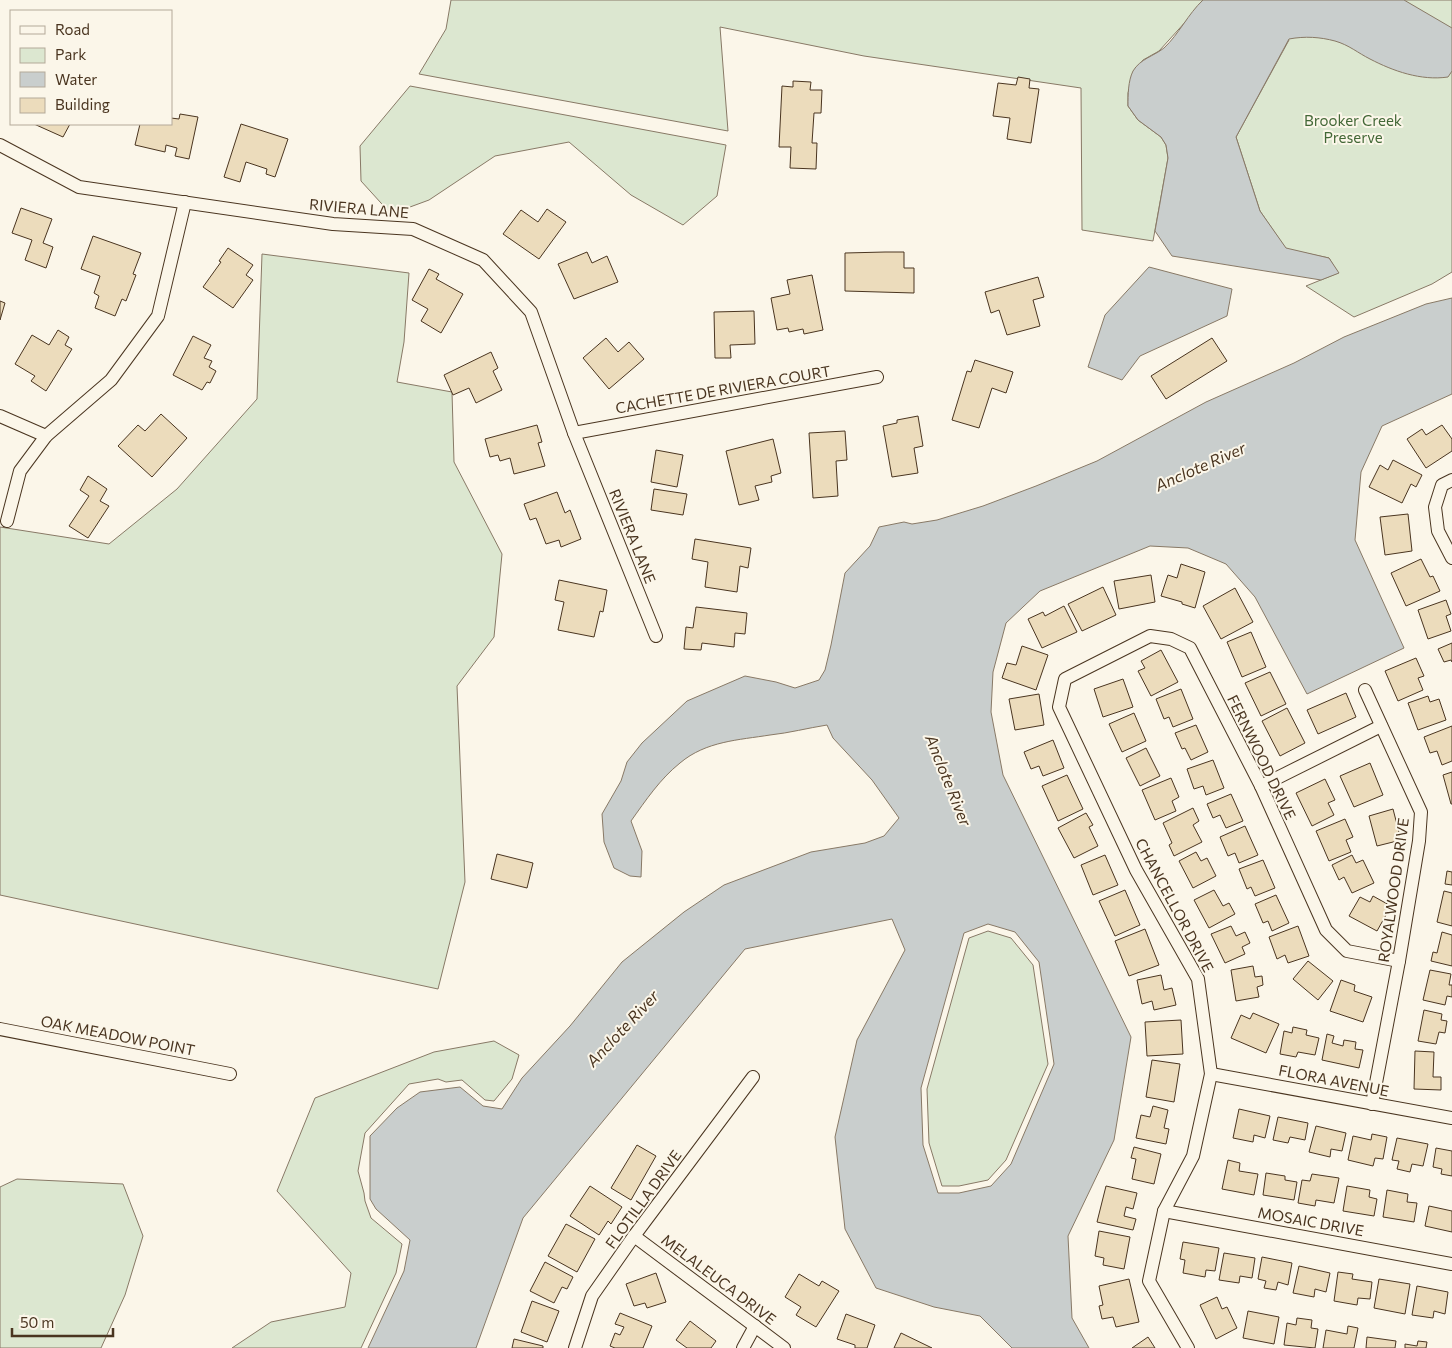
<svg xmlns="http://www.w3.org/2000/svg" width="1452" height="1348" font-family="Commissioner,sans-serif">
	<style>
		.green { fill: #dce7d0; stroke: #887966 }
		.water { fill: #c9cecd; stroke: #887966; fill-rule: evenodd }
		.building { fill: #ecdcbc; stroke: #4a3520 }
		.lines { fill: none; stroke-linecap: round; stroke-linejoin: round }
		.minor-casing { stroke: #4a3520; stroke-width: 14 }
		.minor { stroke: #fbf6e9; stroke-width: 12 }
		.labels { text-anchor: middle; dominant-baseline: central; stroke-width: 4; stroke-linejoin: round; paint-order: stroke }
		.park-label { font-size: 15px; fill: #436837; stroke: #fbf6e9 }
		.street-label { font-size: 15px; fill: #4a3520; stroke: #fbf6e9 }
		.water-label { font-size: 16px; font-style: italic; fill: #4a3520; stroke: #fbf6e9 }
	</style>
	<rect width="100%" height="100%" fill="#fbf6e9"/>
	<g class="green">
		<polygon points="451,0 1452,0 1452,272 1432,284 1354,317 1306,286 1338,273 1329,258 1286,249 1260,211 1236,137 1289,40 1188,19 1159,51 1143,60 1134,71 1128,93 1128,106 1138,120 1161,137 1166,145 1168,158 1153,241 1082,230 1081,88 864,56 720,27 728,131 419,74 446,29"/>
		<polygon points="410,86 726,145 717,196 683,225 631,195 569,142 495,156 429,200 391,214 361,181 360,146"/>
		<polygon points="262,254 409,273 404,342 397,382 452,392 454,462 502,554 494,637 457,686 465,882 438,989 0,895 0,527 109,544 177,489 257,399"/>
		<polygon points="988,931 1011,938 1033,965 1048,1064 1006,1160 988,1180 959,1186 942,1186 929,1143 927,1089 969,938"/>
		<polygon points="494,1041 519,1055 512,1079 494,1101 485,1100 462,1080 446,1082 438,1079 409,1084 365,1133 358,1171 364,1193 365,1201 371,1218 402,1244 396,1273 361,1348 232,1348 271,1322 345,1307 351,1273 277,1191 315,1098 434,1052"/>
		<polygon points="17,1179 123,1184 143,1236 125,1295 101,1348 0,1348 0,1187"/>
	</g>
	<g class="water">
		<path d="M 1203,0 L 1404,0 L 1452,28 L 1452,71 L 1448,77 C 1421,81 1393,71 1370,59 C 1358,53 1349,45 1335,41 C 1320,37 1305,36 1289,39 L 1236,137 L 1260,211 L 1286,248 L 1329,258 L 1339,273 L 1321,280 L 1172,256 L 1155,231 L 1168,158 L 1166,145 L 1161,137 L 1138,120 L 1128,106 C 1128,95 1128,81 1133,71 C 1140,59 1154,56 1164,48 C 1179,34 1188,14 1203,0 Z"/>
		<polygon points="1149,267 1232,289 1227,316 1140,356 1122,380 1088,367 1105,315"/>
		<path d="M 1452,298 L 1452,394 L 1382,426 L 1361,472 L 1355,540 L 1404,648 L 1307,694 L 1255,597 L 1226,564 L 1188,548 L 1150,546 L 1040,591 L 1006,623 L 993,672 L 991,712 L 1003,775 L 1131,1037 L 1114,1140 L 1068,1236 L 1072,1318 L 1089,1348 L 1012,1348 L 980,1316 L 934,1307 L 876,1288 L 845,1229 L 835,1137 L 857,1040 L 905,950 L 892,919 L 745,949 L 523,1218 L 476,1348 L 368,1348 L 404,1271 L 410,1240 L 376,1209 L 370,1199 L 370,1136 L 397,1108 L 420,1092 L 460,1087 L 483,1106 L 502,1109 L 522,1078 L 570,1026 L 622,962 L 684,912 L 724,885 L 811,852 L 865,843 L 884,836 L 899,818 L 872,780 L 833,738 L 827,725 C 808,728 789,733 770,735 C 739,740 706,741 680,763 C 660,779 646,800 631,821 L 642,851 L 641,877 L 630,876 L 614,868 L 604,842 L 602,814 L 621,781 L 627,762 L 642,743 L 687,701 L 745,676 L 776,682 L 795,688 L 819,680 L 825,670 L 831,645 L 845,573 L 870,546 L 879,527 L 904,522 L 912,524 L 937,520 L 983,506 L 1036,486 L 1097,461 L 1206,402 L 1294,363 L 1344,337 L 1426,304 ZM 988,924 L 1015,932 L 1039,962 L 1054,1064 L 1011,1164 L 991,1186 L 959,1193 L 938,1193 L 923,1145 L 921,1088 L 964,933 Z"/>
	</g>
	<g class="building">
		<polygon points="1018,77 1030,79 1029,88 1039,89 1031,143 1007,139 1010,118 993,116 998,83 1016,85"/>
		<polygon points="793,81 811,82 810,90 822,90 821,113 814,113 812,143 817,143 816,169 790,168 791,147 779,147 782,86 793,87"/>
		<polygon points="180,114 198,117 189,159 175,156 177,148 166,145 165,152 135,145 140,124 171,124 171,118 179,119"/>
		<polygon points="34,124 70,124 63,137"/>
		<polygon points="241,124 288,139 275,177 266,174 267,169 246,162 240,182 224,177"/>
		<polygon points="21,208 52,219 43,243 53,247 46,268 25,260 32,240 12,233"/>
		<polygon points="547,209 566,222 539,259 503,234 521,210 538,222"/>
		<polygon points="93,236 141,253 133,274 136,275 126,301 122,299 115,316 95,308 99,296 94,293 100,276 81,269"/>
		<polygon points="228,248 253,265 246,275 253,280 233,308 203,287 221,262 219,261"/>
		<polygon points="587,252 592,263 607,256 618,282 574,299 558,264"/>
		<polygon points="885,252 904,252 904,268 914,268 914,293 845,291 845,253"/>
		<polygon points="429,269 439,274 436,279 463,294 441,333 421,321 428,309 412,300"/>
		<polygon points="812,275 823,330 804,334 803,329 789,332 788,328 777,330 771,298 790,294 787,280"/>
		<polygon points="1038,277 1044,297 1033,300 1040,326 1007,335 999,310 991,313 985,292"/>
		<polygon points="0,301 5,303 0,320"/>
		<polygon points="754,311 755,344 730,345 731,358 715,358 714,312"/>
		<polygon points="58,330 69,337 65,345 72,349 46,391 31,381 35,376 15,364 32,335 49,345"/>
		<polygon points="193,336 211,345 204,358 212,361 209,367 216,371 210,383 207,382 202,390 173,375"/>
		<polygon points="606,338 618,352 629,342 644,359 609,389 583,358"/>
		<polygon points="1212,338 1227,361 1166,399 1151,376"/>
		<polygon points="491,352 498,368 493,371 502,390 476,403 469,388 453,395 444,375"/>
		<polygon points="975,360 1013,372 1006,393 992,388 979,428 952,420 967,371 971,372"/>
		<polygon points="161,414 187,438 152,477 118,446 138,425 145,431"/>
		<polygon points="918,416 923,446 914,448 918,473 892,477 883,426 897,423 897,420"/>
		<polygon points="537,425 542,442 538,443 545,466 514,474 510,458 500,461 498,455 490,457 485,439"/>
		<polygon points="1442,425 1452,439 1452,451 1426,468 1407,439 1422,429 1426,435"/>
		<polygon points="845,431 847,460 836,461 838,496 813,498 809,433"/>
		<polygon points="773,439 781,473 771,476 772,482 755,486 759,500 739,505 726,451"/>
		<polygon points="656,450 683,455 677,487 651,482"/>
		<polygon points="1393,460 1422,475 1416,487 1411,484 1402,503 1369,487 1380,465 1388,470"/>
		<polygon points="88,476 107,489 100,501 109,506 88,538 69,526 89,496 80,490"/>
		<polygon points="654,489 687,494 683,515 651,510"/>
		<polygon points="557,492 565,513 570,510 581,539 561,547 559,540 546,544 536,518 530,520 524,504"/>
		<polygon points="1408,514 1412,551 1385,555 1380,517"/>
		<polygon points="695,539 751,548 748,568 740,566 737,592 705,587 708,562 692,559"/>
		<polygon points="1421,559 1430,577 1433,576 1440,591 1406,606 1391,573"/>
		<polygon points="1181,564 1205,572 1195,608 1182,604 1182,602 1161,596 1168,575 1177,578"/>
		<polygon points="1151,575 1155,602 1119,609 1114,581"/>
		<polygon points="559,580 607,590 603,612 600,611 594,637 558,630 564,602 555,600"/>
		<polygon points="1103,587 1116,615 1082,631 1068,604"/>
		<polygon points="1235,588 1253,622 1221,639 1203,606"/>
		<polygon points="1446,600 1451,614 1446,616 1451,631 1428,639 1418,610"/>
		<polygon points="1064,606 1077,632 1042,648 1028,619 1043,612 1045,616"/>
		<polygon points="696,607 747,613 745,634 735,633 734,647 702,643 701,650 684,649 686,627 693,628"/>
		<polygon points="1251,632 1266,667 1242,677 1227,642"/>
		<polygon points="1452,643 1452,662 1451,660 1444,662 1438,649"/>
		<polygon points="1022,646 1048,655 1036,690 1002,678 1007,663 1016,665"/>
		<polygon points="1161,650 1178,682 1151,696 1138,671 1145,668 1141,661"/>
		<polygon points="1416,658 1424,676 1418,678 1423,690 1398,701 1385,671"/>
		<polygon points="1270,672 1286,704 1261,716 1245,683"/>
		<polygon points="1123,679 1133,707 1103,717 1094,689"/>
		<polygon points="1181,689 1193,719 1173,727 1169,717 1164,719 1156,699"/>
		<polygon points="1346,693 1356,717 1318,734 1307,710"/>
		<polygon points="1039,694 1044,725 1015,730 1009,699"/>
		<polygon points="1428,696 1430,702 1439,699 1446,720 1418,730 1408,703"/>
		<polygon points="1287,708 1305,743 1280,756 1262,721"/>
		<polygon points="1134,713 1146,741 1122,752 1109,724"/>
		<polygon points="1196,725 1208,752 1191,760 1185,748 1182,749 1175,733"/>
		<polygon points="1452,726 1452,761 1442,765 1437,751 1430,753 1424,737"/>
		<polygon points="1053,740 1064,768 1043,776 1039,766 1031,769 1024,752"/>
		<polygon points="1146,748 1160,776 1140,786 1126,758"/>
		<polygon points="1213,760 1224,788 1206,795 1203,786 1194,789 1187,769"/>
		<polygon points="1370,763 1383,795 1354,807 1340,776"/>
		<polygon points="1452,772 1452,804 1451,804 1443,775"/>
		<polygon points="1067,775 1083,809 1058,821 1042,786"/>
		<polygon points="1171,778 1179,797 1172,801 1176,811 1155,820 1142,790"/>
		<polygon points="1325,779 1335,800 1328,803 1334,815 1312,826 1296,793"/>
		<polygon points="1231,794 1243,821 1226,828 1220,815 1213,818 1207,804"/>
		<polygon points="1193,808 1199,821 1193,825 1202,842 1174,856 1169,845 1172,843 1163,823"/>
		<polygon points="1393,809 1401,840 1377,846 1369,816"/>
		<polygon points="1086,813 1093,825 1089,827 1098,846 1074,858 1058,828"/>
		<polygon points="1345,819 1353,837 1346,840 1351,852 1329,861 1316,831"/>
		<polygon points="1245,826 1258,855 1239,863 1235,853 1228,856 1220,837"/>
		<polygon points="1196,852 1201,861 1207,858 1216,876 1193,888 1179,861"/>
		<polygon points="497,854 533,863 527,888 491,879"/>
		<polygon points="1105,855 1118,885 1093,895 1081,865"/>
		<polygon points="1352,855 1356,863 1363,860 1374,883 1352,893 1344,877 1339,880 1332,865"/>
		<polygon points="1263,860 1275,888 1255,896 1251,887 1247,889 1239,869"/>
		<polygon points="1447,871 1452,872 1452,885 1445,884"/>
		<polygon points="1125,890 1140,925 1115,936 1099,901"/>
		<polygon points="1214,890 1223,906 1229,903 1235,914 1209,928 1194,900"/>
		<polygon points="1444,891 1452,893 1452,926 1437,922"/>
		<polygon points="1276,895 1289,923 1272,931 1268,921 1263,923 1255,904"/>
		<polygon points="1373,896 1391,906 1377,931 1349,916 1360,897 1370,902"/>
		<polygon points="1231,926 1236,936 1245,932 1250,943 1242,947 1245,954 1225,963 1211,934"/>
		<polygon points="1298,926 1309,956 1288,963 1285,955 1277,959 1269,937"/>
		<polygon points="1145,929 1159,965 1129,976 1115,941"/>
		<polygon points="1442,932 1452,935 1452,966 1431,961 1433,952 1437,953"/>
		<polygon points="1308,961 1333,981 1318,1000 1293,979"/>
		<polygon points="1253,966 1255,977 1262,976 1263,985 1257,987 1259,997 1236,1001 1231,970"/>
		<polygon points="1430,970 1451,974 1449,985 1452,985 1452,997 1447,996 1445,1005 1423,1000"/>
		<polygon points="1161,975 1164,990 1172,988 1176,1005 1154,1010 1152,1001 1142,1004 1137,980"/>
		<polygon points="1341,980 1355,985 1354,991 1372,997 1363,1022 1330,1011"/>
		<polygon points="1424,1010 1442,1014 1441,1020 1447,1021 1445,1033 1439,1032 1436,1044 1418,1041"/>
		<polygon points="1253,1013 1279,1024 1266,1053 1231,1038 1241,1015 1250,1019"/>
		<polygon points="1181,1020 1183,1054 1147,1056 1145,1022"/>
		<polygon points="1293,1027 1307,1030 1306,1035 1319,1038 1315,1055 1298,1052 1296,1057 1280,1054 1284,1031 1292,1033"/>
		<polygon points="1327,1034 1334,1036 1332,1043 1343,1046 1344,1040 1356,1042 1355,1049 1363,1050 1359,1068 1322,1060"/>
		<polygon points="1415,1051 1434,1052 1433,1077 1441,1077 1441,1090 1414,1089"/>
		<polygon points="1152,1060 1180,1064 1174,1102 1146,1097"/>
		<polygon points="1153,1106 1168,1110 1164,1128 1169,1129 1166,1144 1136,1138 1141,1115 1150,1117"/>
		<polygon points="1239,1109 1270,1116 1265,1138 1254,1135 1253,1142 1233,1138"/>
		<polygon points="1278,1117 1308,1123 1305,1140 1290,1137 1288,1143 1273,1140"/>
		<polygon points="1316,1126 1346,1133 1342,1151 1331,1149 1330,1157 1309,1152"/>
		<polygon points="1372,1134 1387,1137 1383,1159 1375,1158 1373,1166 1348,1160 1353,1136 1371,1140"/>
		<polygon points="1397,1138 1428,1144 1423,1166 1412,1164 1410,1172 1397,1169 1399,1161 1392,1160"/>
		<polygon points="637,1145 656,1156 631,1200 611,1188"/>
		<polygon points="1134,1147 1161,1154 1154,1184 1132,1179 1136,1159 1131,1158"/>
		<polygon points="1436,1148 1452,1151 1452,1176 1441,1174 1442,1169 1433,1167"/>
		<polygon points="1228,1160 1240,1163 1239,1171 1258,1174 1254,1195 1222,1189"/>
		<polygon points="1266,1173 1285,1176 1285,1180 1297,1182 1294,1200 1263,1195"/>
		<polygon points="1312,1174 1339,1178 1334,1203 1316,1200 1315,1206 1298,1203 1302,1180 1310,1181"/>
		<polygon points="590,1186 622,1207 611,1224 608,1221 599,1235 570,1216"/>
		<polygon points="1106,1186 1137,1193 1133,1209 1126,1207 1124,1216 1136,1219 1133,1230 1097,1222"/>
		<polygon points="1347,1186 1370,1190 1369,1197 1377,1199 1374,1216 1343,1211"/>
		<polygon points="1387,1190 1408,1194 1407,1202 1417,1203 1414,1222 1383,1217"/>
		<polygon points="1429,1206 1452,1211 1452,1232 1425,1226"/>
		<polygon points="566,1224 595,1239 577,1272 548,1256"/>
		<polygon points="1099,1231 1130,1237 1124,1269 1103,1265 1104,1258 1095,1256"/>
		<polygon points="1183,1242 1219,1248 1215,1271 1206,1270 1205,1277 1183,1273 1185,1260 1180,1259"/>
		<polygon points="1224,1253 1255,1258 1252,1278 1240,1276 1239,1283 1219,1280"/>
		<polygon points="1262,1257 1292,1263 1288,1285 1278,1282 1276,1290 1264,1288 1266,1281 1258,1279"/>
		<polygon points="545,1262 573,1277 567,1289 562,1287 554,1303 530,1291"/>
		<polygon points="1299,1266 1330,1273 1326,1292 1315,1289 1314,1297 1293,1293"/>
		<polygon points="1338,1272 1353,1274 1352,1279 1372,1282 1370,1299 1358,1298 1357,1305 1334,1301"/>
		<polygon points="656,1273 666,1302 647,1308 645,1303 634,1306 626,1284"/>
		<polygon points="799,1274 819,1286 822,1281 839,1291 816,1327 796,1315 801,1307 785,1297"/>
		<polygon points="1129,1279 1139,1322 1116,1327 1113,1317 1102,1319 1099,1306 1103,1305 1099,1286"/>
		<polygon points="1379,1279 1410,1284 1405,1314 1374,1308"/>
		<polygon points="1417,1286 1448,1292 1445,1314 1434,1311 1433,1318 1412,1315"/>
		<polygon points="1217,1297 1222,1309 1227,1307 1237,1328 1216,1339 1200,1305"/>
		<polygon points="532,1301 559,1311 547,1342 521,1332"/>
		<polygon points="1248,1311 1279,1317 1274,1344 1243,1338"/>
		<polygon points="620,1313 652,1326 643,1348 615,1348 610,1346 615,1333 620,1335 624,1327 615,1324"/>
		<polygon points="846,1314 875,1325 867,1348 855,1348 855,1345 837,1339"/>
		<polygon points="1297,1318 1312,1320 1311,1328 1318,1329 1315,1348 1284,1345 1287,1323 1296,1325"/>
		<polygon points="690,1321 716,1341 711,1348 687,1348 676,1340"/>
		<polygon points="1348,1326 1358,1328 1354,1348 1323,1348 1326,1330 1347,1334"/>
		<polygon points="901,1333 932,1348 894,1348"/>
		<polygon points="1148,1337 1155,1348 1132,1348"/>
		<polygon points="1367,1337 1396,1341 1395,1348 1366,1348"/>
		<polygon points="514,1339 543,1346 543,1348 512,1348"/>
		<polygon points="1418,1341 1427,1342 1426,1348 1405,1348 1405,1344 1417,1346"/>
	</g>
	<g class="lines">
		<defs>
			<g id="minor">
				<polyline points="0,145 79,187 333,224 413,229 483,260 531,312 574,433 656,636"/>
				<polyline points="0,416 46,436"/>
				<polyline points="574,433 877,377"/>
				<polyline points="1452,480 1442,485 1435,507 1438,531 1452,558"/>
				<polyline points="7,521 20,471 46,436 111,380 158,316 185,202"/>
				<polyline points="1365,690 1421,812 1419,841 1399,961 1372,1104"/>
				<polyline points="1261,786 1381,726"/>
				<polyline points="0,1029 230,1074"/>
				<polyline points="1211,1074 1452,1118"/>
				<polyline points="1164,1211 1452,1264"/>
				<polyline points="634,1236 784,1348"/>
				<polyline points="575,1348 592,1296 634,1236 753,1077"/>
				<polyline points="743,1348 755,1326"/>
				<polyline points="1188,1348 1149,1281 1164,1211 1193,1156 1211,1074 1198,979 1136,870 1059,707 1065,679 1150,636 1171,639 1190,648 1261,786 1326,930 1347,951 1399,961"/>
			</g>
		</defs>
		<use href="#minor" class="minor-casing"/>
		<use href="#minor" class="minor"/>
	</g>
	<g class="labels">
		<g class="park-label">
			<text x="1353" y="120">Brooker Creek<tspan x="1353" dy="17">Preserve</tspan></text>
		</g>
		<g class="street-label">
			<text transform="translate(359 208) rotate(5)">RIVIERA LANE</text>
			<text transform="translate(723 389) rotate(-10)">CACHETTE DE RIVIERA COURT</text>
			<text transform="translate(633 536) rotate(68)">RIVIERA LANE</text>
			<text transform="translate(1262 757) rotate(64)">FERNWOOD DRIVE</text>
			<text transform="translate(1393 890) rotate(-82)">ROYALWOOD DRIVE</text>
			<text transform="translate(1175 905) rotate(62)">CHANCELLOR DRIVE</text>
			<text transform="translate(118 1035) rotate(11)">OAK MEADOW POINT</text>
			<text transform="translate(1334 1080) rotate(11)">FLORA AVENUE</text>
			<text transform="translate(643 1199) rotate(-54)">FLOTILLA DRIVE</text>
			<text transform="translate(1311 1221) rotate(10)">MOSAIC DRIVE</text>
			<text transform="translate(719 1279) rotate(37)">MELALEUCA DRIVE</text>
		</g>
		<g class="water-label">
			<text transform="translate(1200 466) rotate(-24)">Anclote River</text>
			<text transform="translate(949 780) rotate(68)">Anclote River</text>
			<text transform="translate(622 1028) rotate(-47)">Anclote River</text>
		</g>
	</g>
	<rect x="10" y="10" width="162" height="115" fill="#fbf6e9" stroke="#b4a999"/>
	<rect x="20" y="26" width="25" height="8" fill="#fbf6e9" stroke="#b4a999"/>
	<text x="55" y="35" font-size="15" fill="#4a3520">Road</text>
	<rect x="20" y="48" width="25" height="15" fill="#dce7d0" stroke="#b4a999"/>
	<text x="55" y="60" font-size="15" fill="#4a3520">Park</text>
	<rect x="20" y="72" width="25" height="15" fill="#c9cecd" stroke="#b4a999"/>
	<text x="55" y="85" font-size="15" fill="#4a3520">Water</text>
	<rect x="20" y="98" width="25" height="15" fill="#ecdcbc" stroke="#b4a999"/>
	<text x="55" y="110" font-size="15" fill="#4a3520">Building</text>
	<path d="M12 1328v8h101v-8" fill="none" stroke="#4a3520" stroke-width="2.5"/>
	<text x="20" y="1328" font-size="15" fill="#4a3520" stroke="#fbf6e9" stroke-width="4" paint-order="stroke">50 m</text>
</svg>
